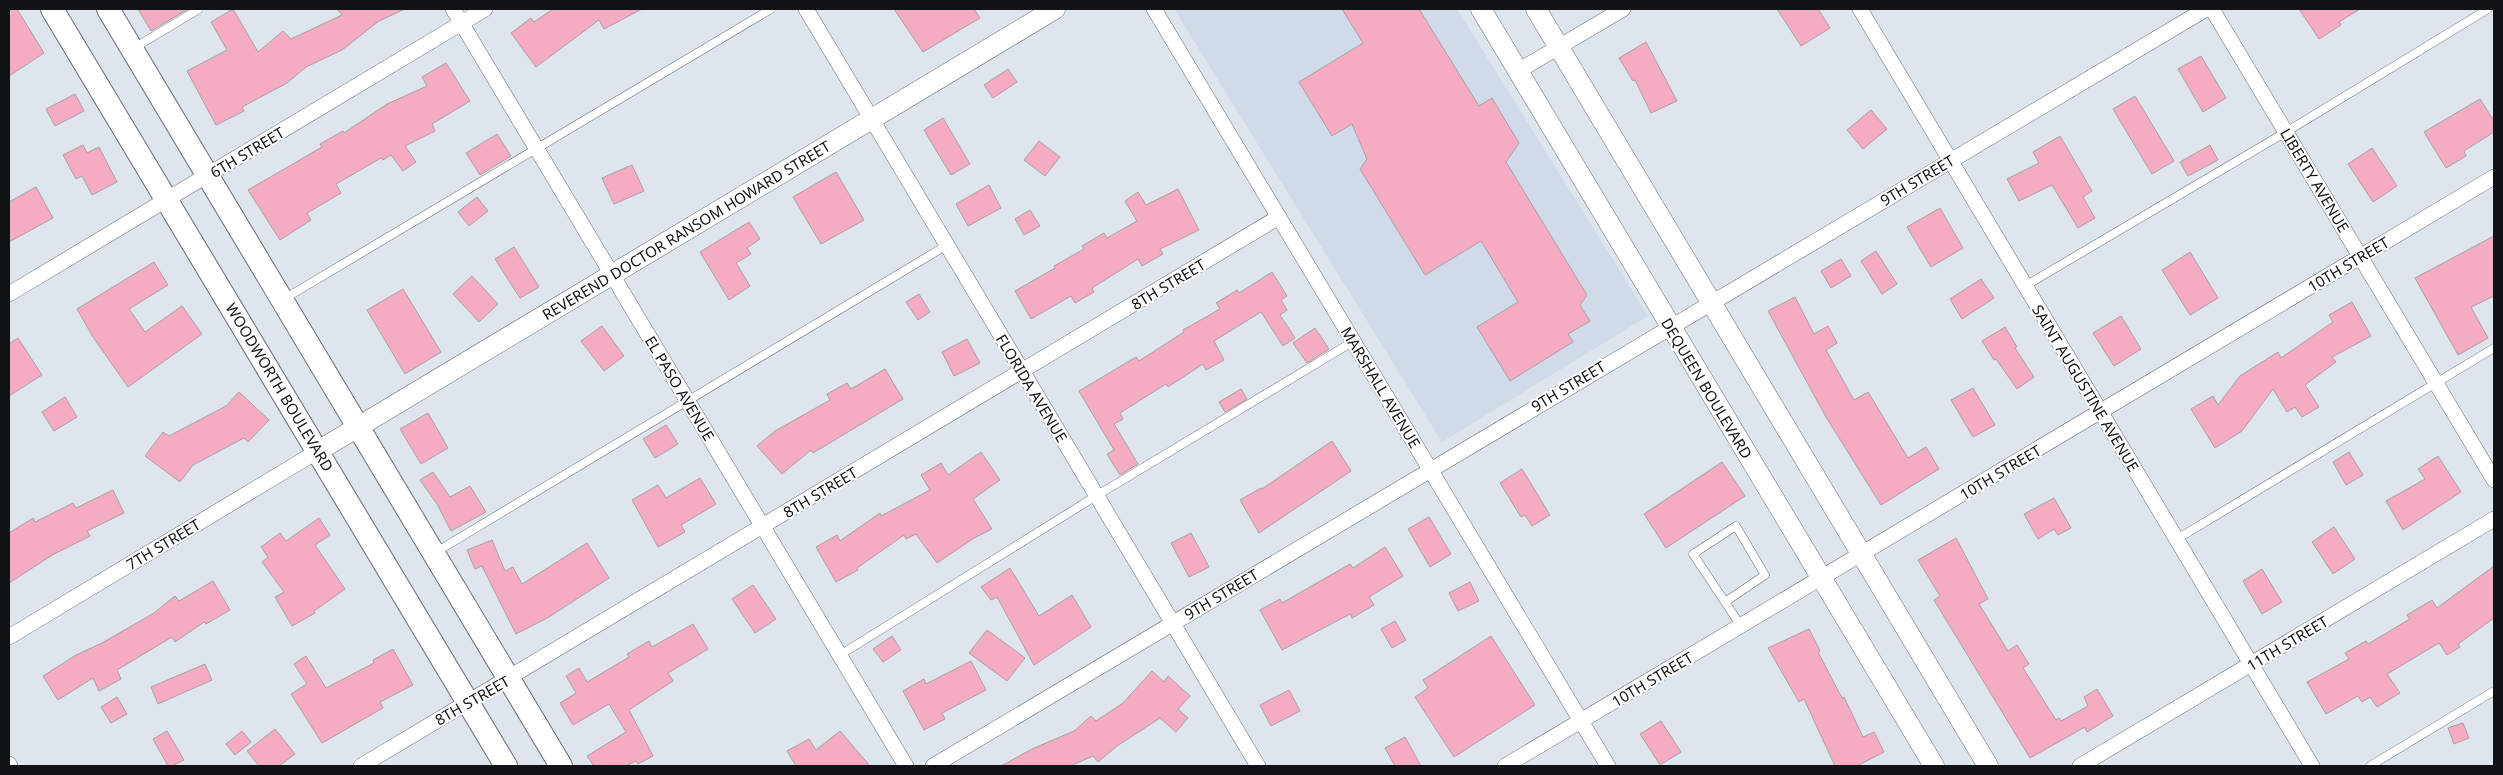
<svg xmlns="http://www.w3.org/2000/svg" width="2503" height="775" font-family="'Noto Sans',sans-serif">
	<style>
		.built { fill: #d0dae9 }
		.building { fill: #f5acc3; stroke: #aa9fa2 }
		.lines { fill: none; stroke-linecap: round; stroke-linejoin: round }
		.service-casing { stroke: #676c73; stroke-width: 9 }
		.minor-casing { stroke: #676c73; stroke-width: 16 }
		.tertiary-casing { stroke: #676c73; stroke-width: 21 }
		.secondary-casing { stroke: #676c73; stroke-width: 24 }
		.service { stroke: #fff; stroke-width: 8 }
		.minor { stroke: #fff; stroke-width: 15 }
		.tertiary { stroke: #fff; stroke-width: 20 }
		.secondary { stroke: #fff; stroke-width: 22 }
		.labels { text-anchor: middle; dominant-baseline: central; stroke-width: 4; stroke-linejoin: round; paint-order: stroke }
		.street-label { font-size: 15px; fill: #101215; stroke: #fff }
	</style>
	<rect width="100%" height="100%" fill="#dfe5ed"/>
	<polygon class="built" points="1174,9 1457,9 1648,316 1442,442"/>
	<g class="building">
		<polygon points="9,9 17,9 44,53 9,76"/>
		<polygon points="138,9 188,9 151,31"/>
		<polygon points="233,9 258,52 283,31 291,39 342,15 337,9 405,9 379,21 342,50 306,67 287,83 242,107 244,111 216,125 187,71 227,50 211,22"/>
		<polygon points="553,9 642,9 604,29 599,20 536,67 511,33 531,18 534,22"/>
		<polygon points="894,9 974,9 980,18 923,52"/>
		<polygon points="1342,9 1419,9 1479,106 1492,98 1519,143 1506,162 1587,295 1580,305 1590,321 1568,334 1573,342 1510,381 1477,327 1518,302 1481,241 1425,275 1360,169 1367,159 1352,124 1332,136 1299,82 1363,43"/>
		<polygon points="1777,9 1818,9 1830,28 1801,46"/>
		<polygon points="2299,9 2360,9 2339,22 2341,25 2319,39"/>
		<polygon points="1646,42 1677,101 1651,113 1635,80 1633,81 1619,58"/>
		<polygon points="2201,56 2226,98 2203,112 2178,69"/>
		<polygon points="446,63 470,101 432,124 435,131 405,146 416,162 403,171 391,155 383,160 381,158 336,184 341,193 307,213 311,220 280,240 248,190 322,147 320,144 343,131 344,133 387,104 427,86 422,77"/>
		<polygon points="1008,69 1017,82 993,98 984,85"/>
		<polygon points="75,94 84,111 55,126 46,109"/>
		<polygon points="2135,96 2174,161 2152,174 2113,109"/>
		<polygon points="2480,99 2494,121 2494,132 2464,151 2466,156 2446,168 2424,132"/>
		<polygon points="1871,110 1887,129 1863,149 1847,130"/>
		<polygon points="943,118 970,164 951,175 924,130"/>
		<polygon points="497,134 511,156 480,175 466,153"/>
		<polygon points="2060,136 2092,191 2083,197 2095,218 2078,228 2052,185 2019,201 2007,179 2039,163 2033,152"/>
		<polygon points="1039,141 1060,157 1045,176 1024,160"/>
		<polygon points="83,145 87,153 99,147 117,182 92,195 82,176 76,179 63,155"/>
		<polygon points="2210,145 2218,160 2188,176 2180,162"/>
		<polygon points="2372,148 2397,186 2373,202 2348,164"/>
		<polygon points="632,165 644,191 614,204 602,178"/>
		<polygon points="836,172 864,220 821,244 793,197"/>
		<polygon points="989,185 1001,208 968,226 956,204"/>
		<polygon points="36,187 53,218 9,242 9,202"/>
		<polygon points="1178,189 1199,230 1160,249 1163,254 1142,266 1138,259 1092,288 1094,292 1075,303 1071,296 1031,319 1015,291 1055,268 1054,266 1084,249 1082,246 1104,233 1107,238 1137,221 1125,201 1138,192 1146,205"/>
		<polygon points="477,197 488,211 469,226 458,212"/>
		<polygon points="1940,208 1963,248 1931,267 1907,227"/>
		<polygon points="1030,210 1040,226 1024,235 1015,219"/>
		<polygon points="749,222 760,239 747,248 751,254 736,263 750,286 729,300 700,252"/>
		<polygon points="2494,236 2494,296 2471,307 2488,338 2458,355 2415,278"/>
		<polygon points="514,247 539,287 520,298 495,259"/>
		<polygon points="1876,251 1897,284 1882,294 1861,261"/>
		<polygon points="2190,252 2218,298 2190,315 2162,270"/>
		<polygon points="1841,259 1851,276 1831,288 1821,271"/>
		<polygon points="154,262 168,285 129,309 145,332 182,306 202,334 128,387 93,337 77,309"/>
		<polygon points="1272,272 1287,296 1281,300 1287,310 1280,315 1295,338 1283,346 1261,312 1214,341 1224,360 1206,370 1203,364 1168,387 1166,384 1120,413 1123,419 1114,424 1138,464 1120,475 1107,454 1114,450 1079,391 1136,357 1139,361 1184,332 1183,330 1220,309 1216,303 1237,290 1239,293"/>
		<polygon points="472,276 498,304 479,322 453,294"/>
		<polygon points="1981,279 1994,298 1962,319 1950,299"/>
		<polygon points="403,289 441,352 405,374 367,310"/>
		<polygon points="919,294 930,312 918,320 906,302"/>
		<polygon points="1795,297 1814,334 1828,326 1837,343 1826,350 1854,400 1868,392 1908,458 1926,447 1939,469 1881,505 1826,417 1768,311"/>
		<polygon points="2352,302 2371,336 2332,357 2336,362 2305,385 2319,407 2302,417 2295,407 2287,412 2273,389 2242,431 2215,448 2191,409 2213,396 2218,405 2240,376 2278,352 2281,358 2333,322 2329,315"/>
		<polygon points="2121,316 2141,349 2114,366 2093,333"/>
		<polygon points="602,326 624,356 604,371 581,341"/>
		<polygon points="2005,327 2017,347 2015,348 2034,377 2017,389 1996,359 1994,360 1982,341"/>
		<polygon points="1315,328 1329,349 1307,363 1293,343"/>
		<polygon points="18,338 42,375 9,396 9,344"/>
		<polygon points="967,339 980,363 954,376 942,352"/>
		<polygon points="885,369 903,399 813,453 811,450 782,474 757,446 775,431 830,400 827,394 847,383 851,389"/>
		<polygon points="1973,388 1995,425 1973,437 1951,400"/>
		<polygon points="1241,389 1247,399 1225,412 1219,402"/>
		<polygon points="239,392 269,420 248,442 244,438 193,465 180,482 145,456 163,432 169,436 226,406"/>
		<polygon points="65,397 77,417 54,431 42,412"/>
		<polygon points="428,413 448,448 421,464 400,429"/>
		<polygon points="666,425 678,444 655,458 643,439"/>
		<polygon points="1332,441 1351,471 1259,533 1240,500 1261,488 1262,489"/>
		<polygon points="981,452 1000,480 973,499 992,529 974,538 937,563 916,534 906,539 904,535 857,568 858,570 836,582 816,547 837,535 840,541 880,513 881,516 930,490 921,475 941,463 948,475"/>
		<polygon points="2349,452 2363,475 2346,485 2333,462"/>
		<polygon points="2438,456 2461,492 2403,530 2386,501 2425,479 2418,469"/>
		<polygon points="1722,462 1745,496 1666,548 1644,514"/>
		<polygon points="1522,469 1550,515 1532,526 1525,515 1521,517 1500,483"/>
		<polygon points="433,472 450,497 470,486 486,512 451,531 437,504 420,480"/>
		<polygon points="700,478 716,504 681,525 685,532 658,547 632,500 658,485 666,498"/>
		<polygon points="113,490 124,513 87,531 90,536 54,554 9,583 9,533 33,518 35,522 73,503 76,508"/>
		<polygon points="2054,498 2071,528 2058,535 2054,529 2038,539 2024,514"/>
		<polygon points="1429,517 1451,554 1430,567 1408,529"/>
		<polygon points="319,518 330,535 315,545 345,589 314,611 315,613 292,626 275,597 284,592 262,562 268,557 261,547 280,533 286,541"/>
		<polygon points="2334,527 2355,559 2333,574 2312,542"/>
		<polygon points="1191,533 1209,567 1189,577 1171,543"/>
		<polygon points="1956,538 1988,599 1979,604 2008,651 2017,645 2029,664 2023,668 2056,720 2059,718 2061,721 2088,706 2084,697 2097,689 2113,716 2087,732 2085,727 2030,758 1934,600 1940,596 1918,560"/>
		<polygon points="492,540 505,571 513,567 522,584 587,543 609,578 549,617 516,634 482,566 475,569 467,550"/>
		<polygon points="1385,547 1403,576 1369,597 1374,605 1352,618 1350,614 1282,650 1260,610 1280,599 1282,603 1350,564 1353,568"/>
		<polygon points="2494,566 2494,618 2458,644 2460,647 2447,655 2439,643 2387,674 2400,693 2377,707 2370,697 2362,702 2358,696 2326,714 2307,682 2349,659 2345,653 2366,641 2368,644 2410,619 2407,615 2432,600 2437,608"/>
		<polygon points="1010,568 1039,616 1072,595 1091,627 1034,665 997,597 991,600 981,587"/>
		<polygon points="2262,569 2282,602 2262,614 2243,581"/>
		<polygon points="213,581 230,610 206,624 204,622 175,642 172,637 117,670 121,679 99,691 93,678 58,700 43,676 76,655 102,643 154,613 175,596 179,601"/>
		<polygon points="1470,582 1479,601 1458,611 1449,593"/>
		<polygon points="753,585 776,619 755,633 732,599"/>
		<polygon points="1395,621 1406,640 1392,648 1381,629"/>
		<polygon points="693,624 708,649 668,673 673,681 629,710 653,756 638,764 636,761 626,766 594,766 587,756 626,732 609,704 573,725 560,703 576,693 566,676 579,668 587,682 629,657 627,654 649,641 652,647"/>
		<polygon points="1809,629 1820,651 1818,652 1842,698 1844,697 1863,737 1874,732 1884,752 1857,766 1835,766 1804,699 1799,702 1768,648"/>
		<polygon points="987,630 1025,658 1007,681 969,653"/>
		<polygon points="892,636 901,650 883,662 873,649"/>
		<polygon points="1491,636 1535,705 1454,757 1415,697 1428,688 1423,680"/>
		<polygon points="393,649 413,685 380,702 383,708 322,743 291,694 307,684 294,664 306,656 326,688 374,663 373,660"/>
		<polygon points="971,661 986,690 942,713 945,719 924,730 903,691 924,679 926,684"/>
		<polygon points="205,664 212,680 158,704 151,687"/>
		<polygon points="1152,671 1164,682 1168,676 1190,696 1178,709 1188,718 1176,732 1160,718 1117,746 1098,762 1093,756 1070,766 1001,766 1032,749 1074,731 1091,716 1096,721 1123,703"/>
		<polygon points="1289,690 1300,711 1271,726 1260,705"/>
		<polygon points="117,697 127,714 111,723 101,707"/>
		<polygon points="1661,721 1681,752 1660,765 1640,734"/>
		<polygon points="2463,723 2469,738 2454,744 2448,728"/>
		<polygon points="275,729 295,754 279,766 259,766 247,751"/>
		<polygon points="167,731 184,760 172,766 168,766 153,739"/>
		<polygon points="242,731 251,742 235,755 226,744"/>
		<polygon points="840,731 870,766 796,766 787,751 809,739 816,750"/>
		<polygon points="1405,737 1421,766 1395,766 1385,748"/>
	</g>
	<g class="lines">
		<defs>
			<g id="service">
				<polyline points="134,48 199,9"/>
				<polyline points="2025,286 2286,132 2488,9"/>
				<polyline points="284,299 771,9"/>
				<polyline points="2177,539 2494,348"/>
				<polyline points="436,552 947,245"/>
				<polyline points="1725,602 1765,575 1736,526 1693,554 1741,626"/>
				<polyline points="840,655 1096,496 1354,341"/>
				<polyline points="2370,766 2494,691"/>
			</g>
			<g id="minor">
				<polyline points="453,9 906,766"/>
				<polyline points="806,9 1258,766"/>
				<polyline points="1154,9 1608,766"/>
				<polyline points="1860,9 2312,766"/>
				<polyline points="2212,9 2494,480"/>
				<polyline points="1518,71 1623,9"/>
				<polyline points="9,294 485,9"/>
				<polyline points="9,637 318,451"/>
				<polyline points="9,764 10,766"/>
				<polyline points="361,766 1279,217"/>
				<polyline points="933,766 2206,9"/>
				<polyline points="1505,766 2494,177"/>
				<polyline points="2080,766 2494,519"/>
			</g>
			<g id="tertiary">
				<polyline points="1481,9 1934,766"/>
				<polyline points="1536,9 1988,766"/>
				<polyline points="318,451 1055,9"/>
			</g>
			<g id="secondary">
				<polyline points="52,9 506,766"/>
				<polyline points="108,9 561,766"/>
			</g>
		</defs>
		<use href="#service" class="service-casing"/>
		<use href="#minor" class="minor-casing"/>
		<use href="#tertiary" class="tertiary-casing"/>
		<use href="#secondary" class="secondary-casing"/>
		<use href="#service" class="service"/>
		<use href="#minor" class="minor"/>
		<use href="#tertiary" class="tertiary"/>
		<use href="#secondary" class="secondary"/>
	</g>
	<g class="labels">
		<g class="street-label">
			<text transform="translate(247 152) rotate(-31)">6TH STREET</text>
			<text transform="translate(1917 180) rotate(-31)">9TH STREET</text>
			<text transform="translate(2315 180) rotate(59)">LIBERTY AVENUE</text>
			<text transform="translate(686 230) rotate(-31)">REVEREND DOCTOR RANSOM HOWARD STREET</text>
			<text transform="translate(2348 264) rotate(-31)">10TH STREET</text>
			<text transform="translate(1168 284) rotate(-31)">8TH STREET</text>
			<text transform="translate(1568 386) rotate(-31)">9TH STREET</text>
			<text transform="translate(280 387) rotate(59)">WOODWORTH BOULEVARD</text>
			<text transform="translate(1381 387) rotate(59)">MARSHALL AVENUE</text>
			<text transform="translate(680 388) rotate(59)">EL PASO AVENUE</text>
			<text transform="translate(1032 388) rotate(59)">FLORIDA AVENUE</text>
			<text transform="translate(1707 388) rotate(59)">DEQUEEN BOULEVARD</text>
			<text transform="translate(2086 388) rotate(59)">SAINT AUGUSTINE AVENUE</text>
			<text transform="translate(2000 472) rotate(-31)">10TH STREET</text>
			<text transform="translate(820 492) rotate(-31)">8TH STREET</text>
			<text transform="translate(163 544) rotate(-31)">7TH STREET</text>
			<text transform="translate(1221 594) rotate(-31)">9TH STREET</text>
			<text transform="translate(2287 643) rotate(-31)">11TH STREET</text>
			<text transform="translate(1652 679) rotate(-31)">10TH STREET</text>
			<text transform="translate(472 700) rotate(-30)">8TH STREET</text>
		</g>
	</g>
	<rect width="2503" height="775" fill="none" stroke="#101215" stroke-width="20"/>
</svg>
